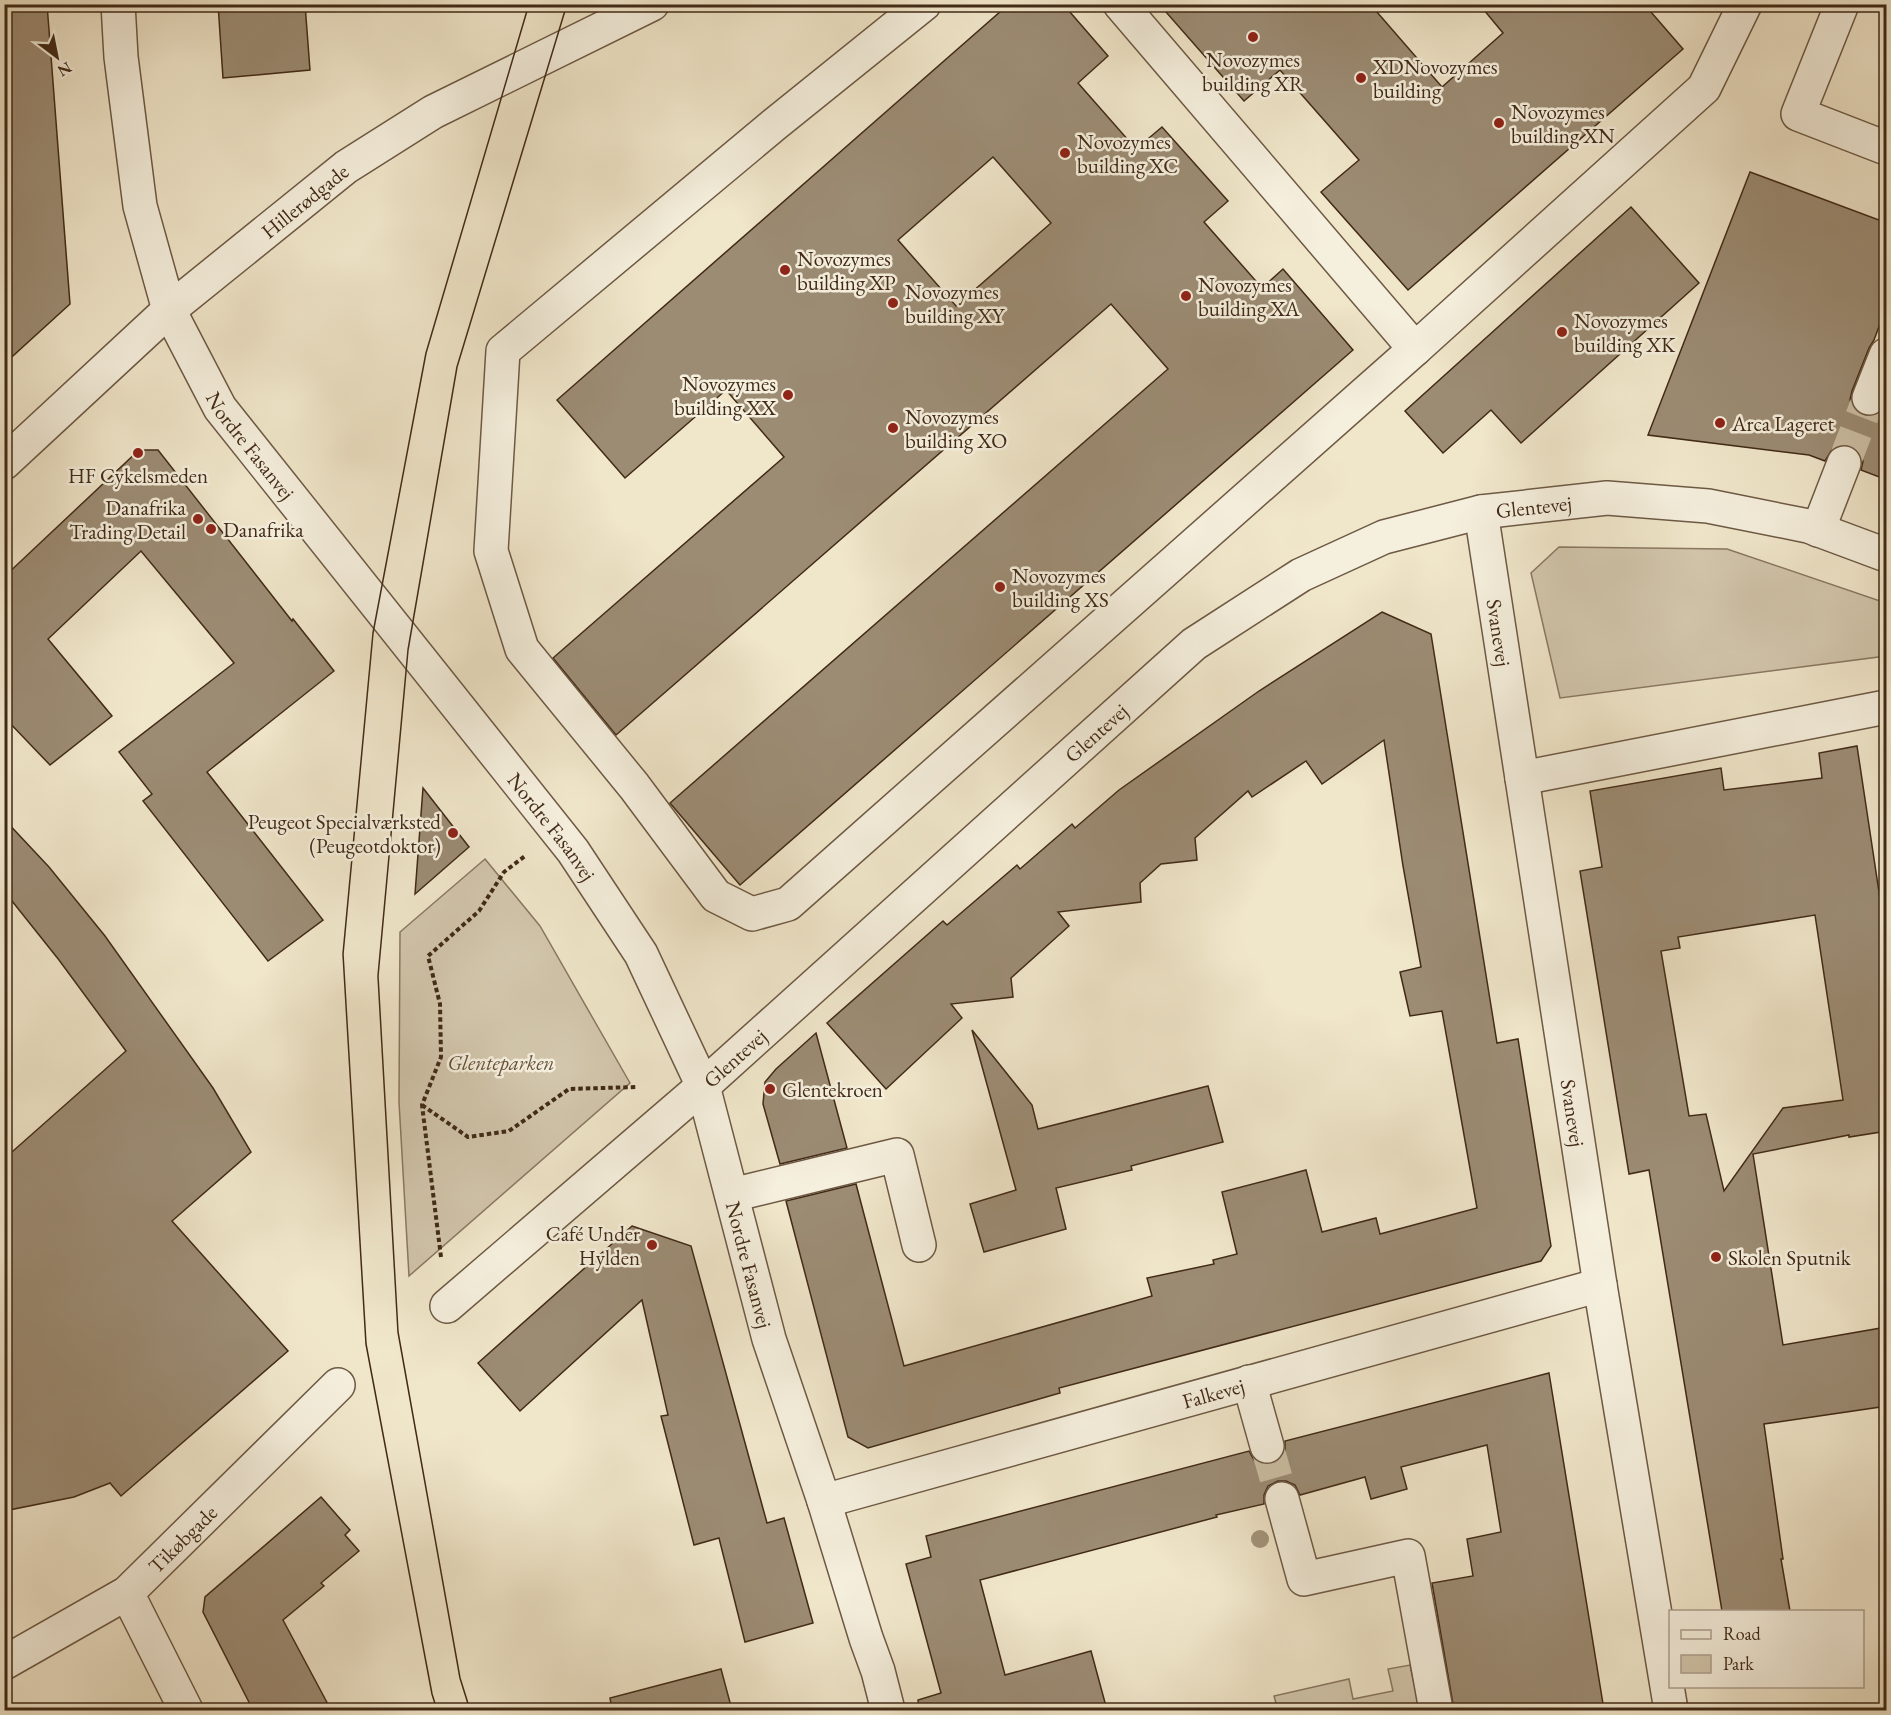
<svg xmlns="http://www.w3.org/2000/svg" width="1891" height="1715" font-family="'EB Garamond',serif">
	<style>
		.green { fill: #d2c6ac; stroke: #8a7862; stroke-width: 1.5 }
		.building { fill: #9c8c74; stroke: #412a17; stroke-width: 1.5; fill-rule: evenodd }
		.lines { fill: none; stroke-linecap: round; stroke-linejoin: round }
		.minor-tunnel { stroke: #cdc0a6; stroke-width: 33; stroke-dasharray: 33 16; stroke-linecap: butt }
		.minor-casing { stroke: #6d5944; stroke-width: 36 }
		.path { stroke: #412a17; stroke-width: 4; stroke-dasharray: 4.5 3; stroke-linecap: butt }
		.minor { stroke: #f5efdd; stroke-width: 33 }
		.tram { stroke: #412a17; stroke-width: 1.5 }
		.tree { fill: #a4947c }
		.poi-dot { fill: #8f2418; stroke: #f5efdd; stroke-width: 2 }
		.labels { text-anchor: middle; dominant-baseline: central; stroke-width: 5; stroke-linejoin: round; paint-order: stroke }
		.poi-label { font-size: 21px; fill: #412a17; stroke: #f5efdd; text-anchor: start }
		.street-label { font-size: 21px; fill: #412a17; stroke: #f5efdd }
		.park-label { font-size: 21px; font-style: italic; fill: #65513c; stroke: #f5efdd }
	</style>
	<rect width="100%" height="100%" fill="#f0e6ca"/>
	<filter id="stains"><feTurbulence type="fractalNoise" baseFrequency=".00333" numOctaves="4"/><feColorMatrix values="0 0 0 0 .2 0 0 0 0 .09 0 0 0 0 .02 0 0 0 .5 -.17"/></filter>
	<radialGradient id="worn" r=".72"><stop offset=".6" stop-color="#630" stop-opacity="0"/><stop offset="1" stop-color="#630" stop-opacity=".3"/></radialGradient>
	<g class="green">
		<polygon points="1559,547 1727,549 1886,603 1886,656 1560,698 1531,573"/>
		<polygon points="485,859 540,926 630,1083 409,1276 399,1102 400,932"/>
		<polygon points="1410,1665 1420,1710 1278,1710 1274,1696 1349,1679 1353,1699 1393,1691 1388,1669"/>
	</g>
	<g class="building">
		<polygon points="4,4 47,4 70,304 4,364"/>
		<polygon points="218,4 305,4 310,70 223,78"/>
		<path d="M 1009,4 L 1063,4 L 1108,56 L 1078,83 L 1136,149 L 1162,127 L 1228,201 L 1204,222 L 1262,288 L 1283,269 L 1353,350 L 740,885 L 670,803 L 1168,369 L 1111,304 L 616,735 L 553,658 L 784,457 L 726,390 L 625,478 L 557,400 ZM 993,157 L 1051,223 L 956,306 L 898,240 Z"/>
		<polygon points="1159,4 1370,4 1442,87 1503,33 1479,4 1644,4 1683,49 1408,290 1321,192 1359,160 1280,70 1244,101"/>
		<polygon points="1750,172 1887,223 1887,305 1874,340 1869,348 1852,391 1850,400 1854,409 1863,416 1872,416 1880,413 1887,405 1887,480 1861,470 1863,461 1859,452 1850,445 1842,444 1833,448 1825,461 1809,455 1648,435"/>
		<polygon points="1631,207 1699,283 1521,443 1491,410 1443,453 1405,411"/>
		<polygon points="139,450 158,450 292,621 293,619 334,671 207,772 323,920 268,961 143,801 152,794 119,752 234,663 141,551 48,639 112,716 50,765 4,717 4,577"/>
		<polygon points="1382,612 1431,634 1497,1043 1518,1039 1551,1246 1541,1261 1059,1388 1060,1393 868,1448 848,1437 786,1201 856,1184 904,1366 1152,1296 1147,1278 1214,1264 1213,1260 1237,1254 1222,1192 1306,1170 1322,1232 1376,1218 1380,1234 1477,1208 1442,1011 1410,1016 1400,972 1421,967 1403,866 1384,740 1322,784 1306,761 1252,797 1248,791 1195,838 1197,860 1161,864 1140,883 1141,902 1058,912 1069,926 1011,978 1013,997 951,1004 962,1018 886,1089 827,1023 943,921 947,925 1017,865 1020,869 1072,824 1075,828 1119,790 1259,691"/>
		<path d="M 1857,746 L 1887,945 L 1887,1131 L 1849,1137 L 1849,1135 L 1753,1154 L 1783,1345 L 1887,1327 L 1887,1406 L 1764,1424 L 1783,1559 L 1781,1559 L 1790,1611 L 1722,1611 L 1649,1170 L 1629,1174 L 1580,871 L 1602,867 L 1590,791 L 1721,768 L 1724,790 L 1822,778 L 1819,753 ZM 1815,915 L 1843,1100 L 1783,1108 L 1724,1191 L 1706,1114 L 1689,1116 L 1661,951 L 1680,948 L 1678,937 Z"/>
		<polygon points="423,788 469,847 415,894"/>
		<polygon points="4,819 49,867 105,936 213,1088 251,1152 172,1221 288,1351 121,1496 110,1483 74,1497 4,1511 4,1159 126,1051 59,960 4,891"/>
		<polygon points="972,1030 1032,1105 1038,1129 1208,1086 1223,1142 1131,1166 1132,1170 1056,1188 1066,1229 984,1252 970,1204 1016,1190"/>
		<polygon points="816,1033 847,1148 780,1164 763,1104 765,1082 776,1069"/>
		<polygon points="632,1226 691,1246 767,1523 784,1518 813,1623 745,1642 719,1538 694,1545 661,1416 668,1415 642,1300 520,1411 478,1363"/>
		<polygon points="1549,1373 1604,1710 1454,1710 1432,1583 1473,1576 1467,1539 1501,1532 1487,1445 1401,1467 1407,1489 1371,1499 1365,1477 1300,1495 1295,1485 1286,1481 1278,1481 1268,1486 1264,1495 1264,1504 1216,1515 1217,1517 980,1580 1005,1675 1091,1651 1107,1710 919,1710 918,1700 941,1693 906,1564 931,1557 926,1536 1249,1451 1254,1460 1262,1464 1271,1464 1281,1459 1285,1450 1285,1441"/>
		<polygon points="321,1497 350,1530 345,1535 359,1551 321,1583 324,1586 283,1620 331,1710 253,1710 203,1612 205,1597"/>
		<polygon points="721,1669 732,1710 612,1710 610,1698"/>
	</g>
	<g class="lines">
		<g class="minor-tunnel">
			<polyline points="1844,463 1869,398"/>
			<polyline points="1267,1446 1282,1499"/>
		</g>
		<defs>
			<g id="minor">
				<path id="s1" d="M 118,4 L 121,57 L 140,206 L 169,310 L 220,408 L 573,851 L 641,954 L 703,1086 L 769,1339 L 824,1501 L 866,1638 L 878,1671 L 888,1710"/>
				<polyline points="924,4 775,124 503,351 491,551 522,649 634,786 716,896 752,914 788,904 1415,349"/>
				<polyline points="1120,4 1415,349 1704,88 1745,4"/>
				<polyline points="1842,4 1798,114 1886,148"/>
				<polyline points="1869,398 1886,355"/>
				<path id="s2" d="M 4,463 L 169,310 L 346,167 L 433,112 L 652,4"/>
				<path id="s3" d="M 1481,512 L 1600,1285 L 1671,1710"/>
				<polyline points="1818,530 1844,463"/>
				<polyline points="1522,778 1886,707"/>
				<polyline points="732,1195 897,1155 919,1245"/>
				<path id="s4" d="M 447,1306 L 703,1086 L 1194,644 L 1301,575 L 1384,537 L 1481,512 L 1607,498 L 1708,506 L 1808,526 L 1886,555"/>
				<polyline points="1249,1382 1267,1446"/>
				<polyline points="1282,1499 1304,1579 1408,1556 1436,1710"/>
				<path id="s5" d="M 824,1501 L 1600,1285"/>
				<polyline points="127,1593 186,1710"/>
				<path id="s6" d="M 4,1663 L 127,1593 L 338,1385"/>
			</g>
		</defs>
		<use href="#minor" class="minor-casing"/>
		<g class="path">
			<polyline points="422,1105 468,1137 509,1131 569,1089 636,1087"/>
			<polyline points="441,1257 422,1105 441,1057 440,1004 428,956 479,911 504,872 525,856"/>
		</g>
		<use href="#minor" class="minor"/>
		<g class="tram">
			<polyline points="437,1710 432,1694 366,1344 343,954 373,633 426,353 529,4"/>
			<polyline points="470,1710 460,1678 398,1332 378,976 408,650 457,367 567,4"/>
		</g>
	</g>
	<circle class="tree" cx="1260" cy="1539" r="9"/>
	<g class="poi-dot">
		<circle cx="1253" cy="37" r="6"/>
		<circle cx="1361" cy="78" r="6"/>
		<circle cx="1499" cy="123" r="6"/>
		<circle cx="1065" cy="153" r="6"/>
		<circle cx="785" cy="270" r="6"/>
		<circle cx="1186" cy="296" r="6"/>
		<circle cx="893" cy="303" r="6"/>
		<circle cx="1562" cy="332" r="6"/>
		<circle cx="788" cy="395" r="6"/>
		<circle cx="1720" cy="423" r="6"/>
		<circle cx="893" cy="428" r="6"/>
		<circle cx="138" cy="453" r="6"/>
		<circle cx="198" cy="519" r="6"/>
		<circle cx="211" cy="529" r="6"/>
		<circle cx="1000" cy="587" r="6"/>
		<circle cx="453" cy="833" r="6"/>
		<circle cx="770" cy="1089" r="6"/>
		<circle cx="652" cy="1245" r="6"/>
		<circle cx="1716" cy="1257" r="6"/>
	</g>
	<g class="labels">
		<g class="poi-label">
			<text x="1253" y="59" text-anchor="middle">Novozymes<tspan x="1253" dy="24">building XR</tspan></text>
			<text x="1373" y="66">XDNovozymes<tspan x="1373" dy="24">building</tspan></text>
			<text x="1511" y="111">Novozymes<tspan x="1511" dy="24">building XN</tspan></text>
			<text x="1077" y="141">Novozymes<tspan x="1077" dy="24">building XC</tspan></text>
			<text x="797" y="258">Novozymes<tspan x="797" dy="24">building XP</tspan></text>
			<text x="1198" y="284">Novozymes<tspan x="1198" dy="24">building XA</tspan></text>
			<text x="905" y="291">Novozymes<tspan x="905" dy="24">building XY</tspan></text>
			<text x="1574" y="320">Novozymes<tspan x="1574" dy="24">building XK</tspan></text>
			<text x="776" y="383" text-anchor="end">Novozymes<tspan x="776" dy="24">building XX</tspan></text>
			<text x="905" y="416">Novozymes<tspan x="905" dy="24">building XO</tspan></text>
			<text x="1732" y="423">Arca Lageret</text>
			<text x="138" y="475" text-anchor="middle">HF Cykelsmeden</text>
			<text x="186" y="507" text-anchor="end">Danafrika<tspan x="186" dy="24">Trading Detail</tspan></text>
			<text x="223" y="529">Danafrika</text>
			<text x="1012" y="575">Novozymes<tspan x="1012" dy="24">building XS</tspan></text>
			<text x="441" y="821" text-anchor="end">Peugeot Specialværksted<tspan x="441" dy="24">(Peugeotdoktor)</tspan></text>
			<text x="782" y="1089">Glentekroen</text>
			<text x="640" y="1233" text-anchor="end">Café Under<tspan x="640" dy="24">Hylden</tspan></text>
			<text x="1728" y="1257">Skolen Sputnik</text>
		</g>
		<g class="street-label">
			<text stroke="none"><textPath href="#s2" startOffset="399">Hillerødgade</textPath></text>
			<text stroke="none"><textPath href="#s1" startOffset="470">Nordre Fasanvej</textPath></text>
			<text stroke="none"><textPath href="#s4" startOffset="1370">Glentevej</textPath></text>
			<text stroke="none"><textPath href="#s3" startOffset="122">Svanevej</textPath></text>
			<text stroke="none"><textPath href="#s4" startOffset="866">Glentevej</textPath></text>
			<text stroke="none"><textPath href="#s1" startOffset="956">Nordre Fasanvej</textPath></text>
			<text stroke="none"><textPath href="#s4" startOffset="380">Glentevej</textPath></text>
			<text stroke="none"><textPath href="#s3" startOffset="608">Svanevej</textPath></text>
			<text stroke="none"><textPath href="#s1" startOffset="1442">Nordre Fasanvej</textPath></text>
			<text stroke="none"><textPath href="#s5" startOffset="404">Falkevej</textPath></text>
			<text stroke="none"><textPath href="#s6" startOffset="219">Tikøbgade</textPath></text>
		</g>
		<g class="park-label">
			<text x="501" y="1062">Glenteparken</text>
		</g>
	</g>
	<rect width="1891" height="1715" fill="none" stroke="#f0e6ca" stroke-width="24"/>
	<rect x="6" y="6" width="1879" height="1703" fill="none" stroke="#412a17" stroke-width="3"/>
	<rect x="12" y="12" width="1867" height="1691" fill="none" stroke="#412a17" stroke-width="1.5"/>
	<rect x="1669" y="1610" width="195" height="78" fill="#f5efdd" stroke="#ada08e" stroke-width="1.5"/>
	<rect x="1681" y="1630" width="30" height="9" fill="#f5efdd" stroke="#ada08e" stroke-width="1.5"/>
	<text x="1723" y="1640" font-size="18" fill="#412a17">Road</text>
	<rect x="1681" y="1655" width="30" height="18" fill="#d2c6ac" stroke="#ada08e" stroke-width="1.5"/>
	<text x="1723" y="1670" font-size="18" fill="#412a17">Park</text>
	<g transform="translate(57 57) rotate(148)" stroke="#f5efdd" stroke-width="4.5" paint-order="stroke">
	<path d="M0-4.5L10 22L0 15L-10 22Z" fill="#412a17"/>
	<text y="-9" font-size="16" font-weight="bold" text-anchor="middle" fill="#412a17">N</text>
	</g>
	<rect width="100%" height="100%" filter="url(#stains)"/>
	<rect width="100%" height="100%" fill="url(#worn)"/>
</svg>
